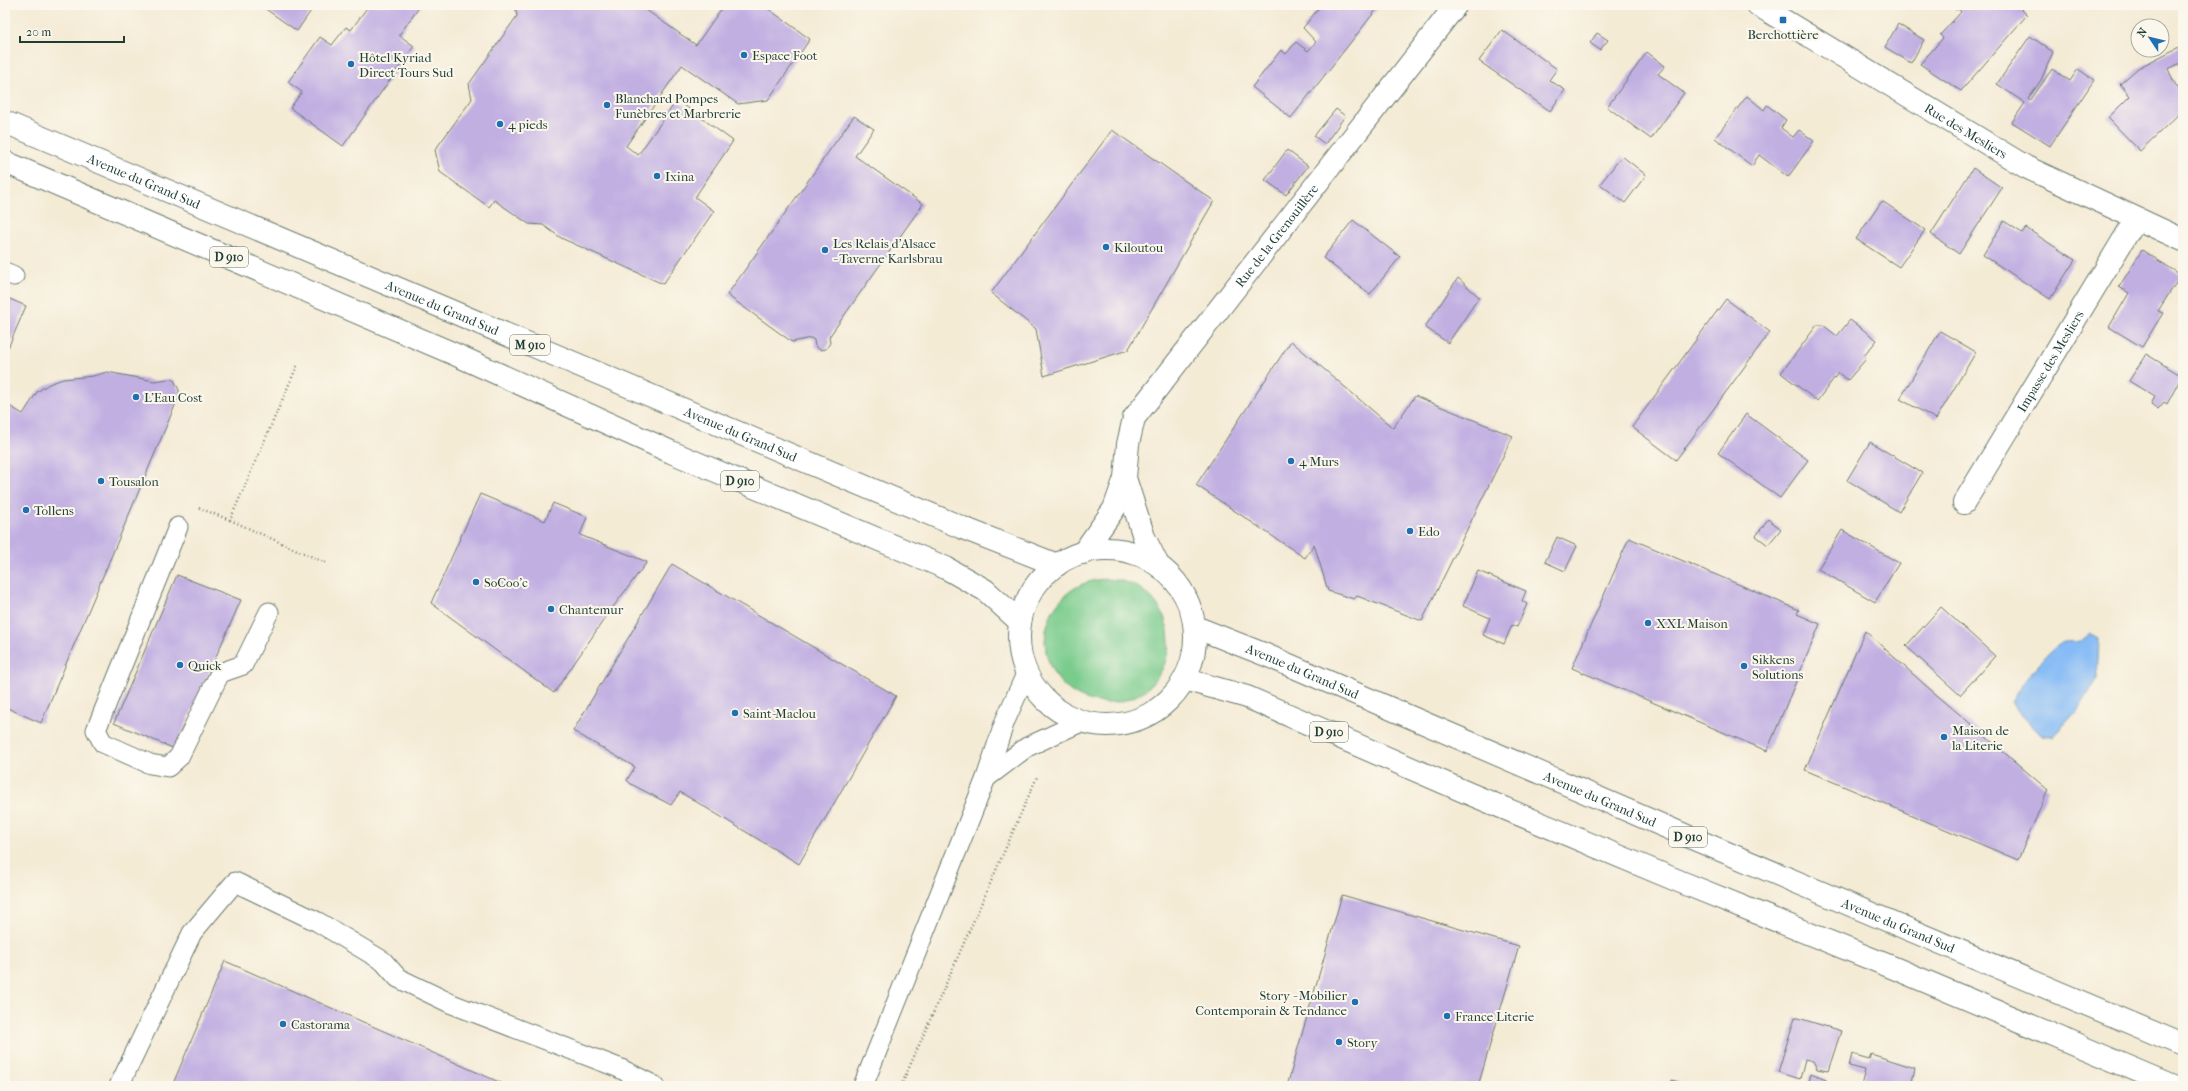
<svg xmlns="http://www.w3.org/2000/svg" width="2188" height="1091" font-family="'IM FELL French Canon',serif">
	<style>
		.green { fill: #7acc8d; stroke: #4c8460 }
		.water { fill: #86bbf5; stroke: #527c94 }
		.building { fill: #c1afe2 }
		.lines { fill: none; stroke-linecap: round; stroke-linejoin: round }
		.service-casing { stroke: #6a7a6c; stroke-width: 21 }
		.minor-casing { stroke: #6a7a6c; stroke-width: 24 }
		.primary-casing { stroke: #6a7a6c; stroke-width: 24 }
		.path { stroke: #6a7a6c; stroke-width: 2.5; stroke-dasharray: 1 3; stroke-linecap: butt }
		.service { stroke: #fff; stroke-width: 19 }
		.minor { stroke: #fff; stroke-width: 22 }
		.primary { stroke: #fff; stroke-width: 22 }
		.poi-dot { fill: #1f6fb2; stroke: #fbf7ec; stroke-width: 1.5 }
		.labels { text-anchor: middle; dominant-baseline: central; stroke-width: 4; stroke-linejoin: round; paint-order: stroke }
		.shield { fill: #fbf7ec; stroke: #61756b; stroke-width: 1 }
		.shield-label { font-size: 12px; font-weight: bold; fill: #1f3d34 }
		.poi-label { font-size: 13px; fill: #1f3d34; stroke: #fbf7ec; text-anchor: start }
		.street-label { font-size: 13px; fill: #1f3d34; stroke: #fbf7ec }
	</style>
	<rect width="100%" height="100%" fill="#fbf7ec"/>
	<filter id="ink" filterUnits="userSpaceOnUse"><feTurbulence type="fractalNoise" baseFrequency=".025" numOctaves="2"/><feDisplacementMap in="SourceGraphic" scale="8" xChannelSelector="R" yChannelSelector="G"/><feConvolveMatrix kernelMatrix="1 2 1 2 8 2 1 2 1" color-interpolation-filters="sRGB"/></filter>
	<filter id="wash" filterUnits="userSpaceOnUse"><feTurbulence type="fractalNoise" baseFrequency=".012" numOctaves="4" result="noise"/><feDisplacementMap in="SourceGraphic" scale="16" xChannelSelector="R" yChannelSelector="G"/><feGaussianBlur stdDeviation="0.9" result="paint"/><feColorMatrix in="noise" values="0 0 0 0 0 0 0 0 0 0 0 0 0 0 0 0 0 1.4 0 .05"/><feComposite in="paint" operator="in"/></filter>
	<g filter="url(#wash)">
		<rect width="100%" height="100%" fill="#f4ebd5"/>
		<circle class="green" cx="1107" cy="641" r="62"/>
		<path class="water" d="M 2090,634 L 2099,639 L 2097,680 L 2076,712 L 2053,736 L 2041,735 L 2017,710 L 2011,701 C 2023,683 2044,653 2062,643 C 2073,637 2076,646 2090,634 Z"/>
		<g id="blocks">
			<g class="building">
				<polygon points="260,5 315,5 297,31"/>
				<polygon points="369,5 421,5 399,35 414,46 343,146 290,108 302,92 288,82 320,37 332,45 346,27 351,30"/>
				<polygon points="515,5 639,5 696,45 724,5 763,5 810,39 768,100 738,104 682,65 626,146 638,155 677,100 733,141 695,197 714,211 663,284 561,238 543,225 529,224 494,200 489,207 440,172 435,150 472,99 469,84 517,16"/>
				<polygon points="1321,5 1380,5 1291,118 1252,87 1281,50 1286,54 1296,42 1308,51 1316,42 1303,28"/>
				<polygon points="1952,5 2017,5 2027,15 1961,91 1920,64 1943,38 1940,35 1961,12 1958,8 1956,10"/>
				<polygon points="1898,24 1924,40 1911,63 1885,47"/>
				<polygon points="1502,30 1557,69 1549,80 1565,90 1550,111 1479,61"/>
				<polygon points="1597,33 1608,40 1600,50 1590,43"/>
				<polygon points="2030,36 2053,52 2041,80 2028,99 2030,101 2052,69 2070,81 2078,69 2094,80 2050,146 2012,122 2025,103 1997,84"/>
				<polygon points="2183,45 2183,62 2168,69 2175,84 2183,92 2183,110 2140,151 2108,118 2130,96 2120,84 2138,68"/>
				<polygon points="1647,52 1665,66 1658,74 1684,93 1651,139 1607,107"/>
				<polygon points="1747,96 1764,110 1767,105 1786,120 1781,128 1793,137 1799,130 1814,141 1788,177 1759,155 1752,166 1715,138"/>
				<polygon points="1336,109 1345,116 1325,144 1314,136"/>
				<polygon points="854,116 874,129 855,156 923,204 829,337 830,343 826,349 820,350 815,346 814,340 811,338 792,342 727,295"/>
				<polygon points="1112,130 1214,201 1128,350 1044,376 1036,329 991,293"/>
				<polygon points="1287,150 1308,166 1286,195 1265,180"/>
				<polygon points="1622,156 1646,175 1625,203 1600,184"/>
				<polygon points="1973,168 2002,188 1959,254 1931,234"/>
				<polygon points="1882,201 1925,230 1899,267 1856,239"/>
				<polygon points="1353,220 1400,257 1370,294 1323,258"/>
				<polygon points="2004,221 2022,233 2026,228 2075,260 2050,299 1983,255"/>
				<polygon points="2142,250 2181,275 2158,311 2163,313 2142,347 2109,327 2129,293 2119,287"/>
				<polygon points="1458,278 1479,297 1448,343 1425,327"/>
				<polygon points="5,297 26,306 5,355"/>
				<polygon points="1726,299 1770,332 1676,460 1632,427"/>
				<polygon points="1850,320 1877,340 1864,356 1866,359 1848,380 1838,373 1817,401 1781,373 1817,325 1823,325 1837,336"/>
				<polygon points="1940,331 1976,352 1936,419 1900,399"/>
				<polygon points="1291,341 1393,428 1415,396 1513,436 1422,621 1357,596 1354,599 1328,591 1314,544 1305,558 1196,485"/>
				<polygon points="2146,354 2182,376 2167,404 2164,402 2158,409 2151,404 2155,397 2129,381"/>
				<polygon points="107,372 154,381 168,379 174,380 179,390 179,396 41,723 5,707 5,406 6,404 23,414 37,392 49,384 63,379 93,376"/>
				<polygon points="1746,414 1808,460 1780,498 1718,453"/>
				<polygon points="1870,442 1922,473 1899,512 1847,480"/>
				<polygon points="480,494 545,521 553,503 587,517 580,535 647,562 607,615 554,693 431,603"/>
				<polygon points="1768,519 1781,529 1768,545 1756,536"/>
				<polygon points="1842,530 1899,563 1875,602 1818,569"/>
				<polygon points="1557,537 1577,546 1565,571 1545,562"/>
				<polygon points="1629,538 1799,610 1797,614 1820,624 1767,751 1572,668"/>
				<polygon points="672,564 896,696 799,864 680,792 671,805 631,784 627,780 635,767 573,731"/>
				<polygon points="1478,571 1526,591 1522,601 1527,604 1517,627 1512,625 1504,644 1483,635 1490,618 1463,606"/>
				<polygon points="177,575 241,600 175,749 114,723"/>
				<polygon points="1941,607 1995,656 1960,695 1906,646"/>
				<polygon points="1865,631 1924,684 2048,790 2018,860 1805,770"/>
				<polygon points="2182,799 2183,847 2182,847 2179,814"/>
				<polygon points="1342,895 1519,946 1478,1086 1287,1086"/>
				<polygon points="225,961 508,1086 172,1086"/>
				<polygon points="1795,1017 1841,1031 1828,1071 1817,1069 1813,1061 1805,1059 1800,1079 1778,1072"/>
				<polygon points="1852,1054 1869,1059 1871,1054 1915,1068 1911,1086 1861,1086 1865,1070 1849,1066"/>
				<polygon points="1811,1073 1826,1079 1824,1086 1808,1086"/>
				<polygon points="1672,1080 1690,1086 1670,1086"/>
			</g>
		</g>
	</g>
	<g filter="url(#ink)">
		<use href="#blocks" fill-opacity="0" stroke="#6a7a6c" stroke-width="1"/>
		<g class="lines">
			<defs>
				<g id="service">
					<polyline points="5,272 14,276"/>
					<polyline points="178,527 96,730 103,743 150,764 168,767 179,757 220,673 243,665 269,612"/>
					<polyline points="986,778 1027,747 1081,722"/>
					<polyline points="119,1086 192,933 235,882 318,922 383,961 398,978 452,1004 619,1068 655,1086"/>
					<polyline points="863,1086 986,778 1005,721 1026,674"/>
				</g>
				<g id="minor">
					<path id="s1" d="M 1758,5 L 2026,167 L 2183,240"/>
					<polyline points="1125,478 1144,537 1158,565"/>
					<path id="s2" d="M 1964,503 L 2136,219"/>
					<path id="s3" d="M 1083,553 L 1114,509 L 1125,478 L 1128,444 L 1134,418 L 1456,5"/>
				</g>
				<g id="primary">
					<path id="s4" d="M 5,122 L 963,528 L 1057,565"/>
					<polyline points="5,162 452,353 671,452 946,568 985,590 1020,622"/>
					<circle cx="1107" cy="637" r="88"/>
					<path id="s5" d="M 1195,627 L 1266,655 L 1694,839 L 2183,1045"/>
					<polyline points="1184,679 1247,697 1470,794 1681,882 1894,968 2174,1086"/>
				</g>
			</defs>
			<use href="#service" class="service-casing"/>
			<use href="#minor" class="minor-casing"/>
			<use href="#primary" class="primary-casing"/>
			<g class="path">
				<polyline points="297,366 230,520 326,563"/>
				<polyline points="199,508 230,520"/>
				<polyline points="901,1086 1037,777"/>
			</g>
			<use href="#service" class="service"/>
			<use href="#minor" class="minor"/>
			<use href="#primary" class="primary"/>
		</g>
	</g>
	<g class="poi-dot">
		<rect x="1779" y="16" width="8" height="8" rx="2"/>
		<circle cx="744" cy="55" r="4"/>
		<circle cx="351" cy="64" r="4"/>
		<circle cx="607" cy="105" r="4"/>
		<circle cx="500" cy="124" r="4"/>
		<circle cx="657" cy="176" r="4"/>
		<circle cx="1106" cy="247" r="4"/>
		<circle cx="825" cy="250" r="4"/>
		<circle cx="136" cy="397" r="4"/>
		<circle cx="1291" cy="461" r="4"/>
		<circle cx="101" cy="481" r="4"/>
		<circle cx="26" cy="510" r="4"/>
		<circle cx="1410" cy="531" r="4"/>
		<circle cx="476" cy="582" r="4"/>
		<circle cx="551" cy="609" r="4"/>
		<circle cx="1648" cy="623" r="4"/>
		<circle cx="180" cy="665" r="4"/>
		<circle cx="1744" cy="666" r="4"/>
		<circle cx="735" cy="713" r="4"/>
		<circle cx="1944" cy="737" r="4"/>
		<circle cx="1355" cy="1002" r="4"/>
		<circle cx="1447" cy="1016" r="4"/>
		<circle cx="283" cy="1024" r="4"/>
		<circle cx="1339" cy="1042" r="4"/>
	</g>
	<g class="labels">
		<g class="shield">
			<rect x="210" y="247" width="38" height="20" rx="3"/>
			<rect x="510" y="335" width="40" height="20" rx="3"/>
			<rect x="721" y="471" width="38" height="20" rx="3"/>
			<rect x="1310" y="722" width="38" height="20" rx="3"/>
			<rect x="1669" y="827" width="38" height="20" rx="3"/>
		</g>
		<g class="shield-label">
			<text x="229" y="257">D 910</text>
			<text x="530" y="345">M 910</text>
			<text x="740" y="481">D 910</text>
			<text x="1329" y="732">D 910</text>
			<text x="1688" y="837">D 910</text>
		</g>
		<g class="poi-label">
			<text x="1783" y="34" text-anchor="middle">Berchottière</text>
			<text x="752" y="55">Espace Foot</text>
			<text x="359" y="57">Hôtel Kyriad<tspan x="359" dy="15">Direct Tours Sud</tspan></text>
			<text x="615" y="98">Blanchard Pompes<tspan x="615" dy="15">Funèbres et Marbrerie</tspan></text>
			<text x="508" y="124">4 pieds</text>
			<text x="665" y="176">Ixina</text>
			<text x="833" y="243">Les Relais d’Alsace<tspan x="833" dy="15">- Taverne Karlsbrau</tspan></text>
			<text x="1114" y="247">Kiloutou</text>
			<text x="144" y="397">L'Eau Cost</text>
			<text x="1299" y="461">4 Murs</text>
			<text x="109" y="481">Tousalon</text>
			<text x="34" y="510">Tollens</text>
			<text x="1418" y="531">Edo</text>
			<text x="484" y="582">SoCoo'c</text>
			<text x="559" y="609">Chantemur</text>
			<text x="1656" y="623">XXL Maison</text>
			<text x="1752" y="659">Sikkens<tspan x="1752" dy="15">Solutions</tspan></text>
			<text x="188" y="665">Quick</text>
			<text x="743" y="713">Saint-Maclou</text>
			<text x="1952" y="730">Maison de<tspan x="1952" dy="15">la Literie</tspan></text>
			<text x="1347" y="995" text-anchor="end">Story - Mobilier<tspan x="1347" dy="15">Contemporain &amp; Tendance</tspan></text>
			<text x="1455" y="1016">France Literie</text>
			<text x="291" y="1024">Castorama</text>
			<text x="1347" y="1042">Story</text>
		</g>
		<g class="street-label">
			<text stroke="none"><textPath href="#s1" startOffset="243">Rue des Mesliers</textPath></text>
			<text stroke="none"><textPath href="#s4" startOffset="151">Avenue du Grand Sud</textPath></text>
			<text stroke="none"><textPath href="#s3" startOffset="379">Rue de la Grenouillère</textPath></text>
			<text stroke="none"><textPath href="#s4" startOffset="475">Avenue du Grand Sud</textPath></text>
			<text stroke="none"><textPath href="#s2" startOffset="166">Impasse des Mesliers</textPath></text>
			<text stroke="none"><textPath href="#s4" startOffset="799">Avenue du Grand Sud</textPath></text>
			<text stroke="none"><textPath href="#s5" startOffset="116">Avenue du Grand Sud</textPath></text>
			<text stroke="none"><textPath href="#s5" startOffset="440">Avenue du Grand Sud</textPath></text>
			<text stroke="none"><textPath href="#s5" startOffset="764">Avenue du Grand Sud</textPath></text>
		</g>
	</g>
	<rect width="2188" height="1091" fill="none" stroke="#fbf7ec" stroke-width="20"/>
	<g transform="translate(2150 38) rotate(305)"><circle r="19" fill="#fbf7ec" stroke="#a3ada2"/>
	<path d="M0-3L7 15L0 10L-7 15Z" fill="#1f6fb2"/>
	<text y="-6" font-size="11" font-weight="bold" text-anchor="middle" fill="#1f3d34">N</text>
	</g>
	<path d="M20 36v6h104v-6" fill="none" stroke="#1f3d34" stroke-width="2"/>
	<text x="26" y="36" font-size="12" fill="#1f3d34" stroke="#fbf7ec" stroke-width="3" paint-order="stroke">20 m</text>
</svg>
